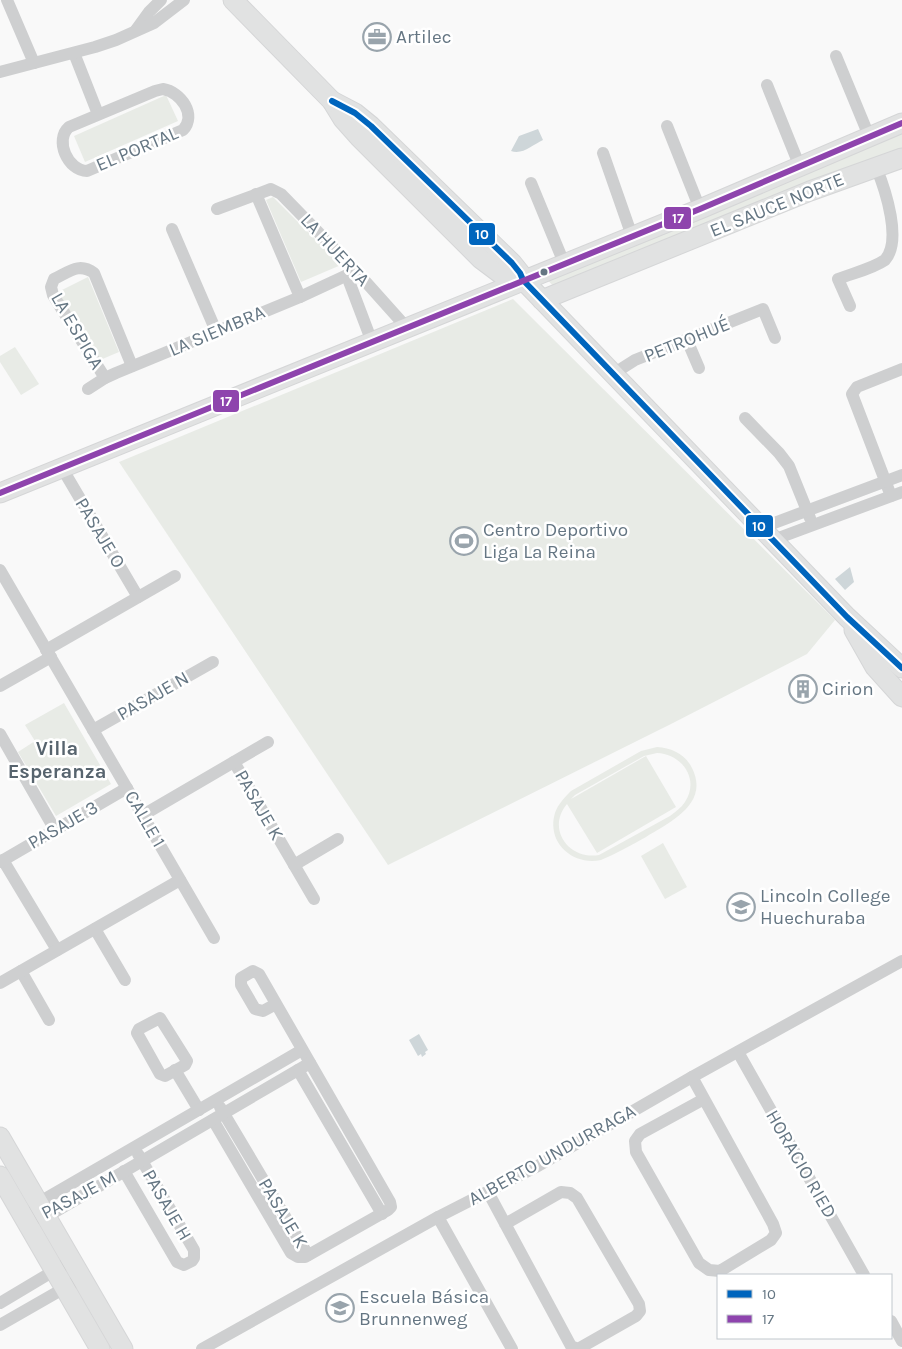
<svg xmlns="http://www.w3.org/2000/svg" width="902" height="1349" font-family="Karla,sans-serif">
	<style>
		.green { fill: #e8ebe6; fill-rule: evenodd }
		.water { fill: #ced6d9 }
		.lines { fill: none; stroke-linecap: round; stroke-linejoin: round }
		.secondary-casing { stroke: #d5d6d7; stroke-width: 21 }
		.street { stroke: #cecfd0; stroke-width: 12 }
		.secondary { stroke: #e1e2e2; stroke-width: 19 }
		.bus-1-casing { stroke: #fff; stroke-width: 10 }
		.bus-2-casing { stroke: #fff; stroke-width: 10 }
		.bus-1 { stroke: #0065bd; stroke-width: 6 }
		.bus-2 { stroke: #8e44ad; stroke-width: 6 }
		.bus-dot { fill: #657683; stroke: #fff; stroke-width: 2 }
		.labels { text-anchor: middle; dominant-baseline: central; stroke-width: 5; stroke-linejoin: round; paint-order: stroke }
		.poi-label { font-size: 19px; fill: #657683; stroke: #fff; text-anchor: start }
		.street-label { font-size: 19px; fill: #657683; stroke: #fff }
		.neighbourhood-label { font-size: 20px; font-weight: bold; fill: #57646e; stroke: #fff }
		.line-badge { stroke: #fff; stroke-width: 2 }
		.badge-label { font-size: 14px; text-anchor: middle; font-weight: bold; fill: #fff }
	</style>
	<rect width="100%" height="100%" fill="#f9f9f9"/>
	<g class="green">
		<polygon points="166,95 178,121 85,162 74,136"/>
		<polygon points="902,128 902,153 557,290 539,271"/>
		<polygon points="273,197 341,265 301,282 266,200"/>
		<polygon points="88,277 119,352 100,360 58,292"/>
		<polygon points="513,299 835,620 807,654 671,724 388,865 119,462"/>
		<polygon points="15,347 39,384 21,395 0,362 0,356"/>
		<polygon points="64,703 111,784 56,816 18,752 35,741 25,725"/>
		<path d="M 657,747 C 672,748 685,754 692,768 C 710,804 670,822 646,837 C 631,845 616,854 601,860 C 573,866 546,843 555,813 C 558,804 565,797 571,791 L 641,751 ZM 657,753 C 682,754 700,779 685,802 C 681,808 675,812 670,816 L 599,855 C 569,860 546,829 567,804 L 597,853 L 676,807 L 646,756 L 571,799 L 575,795 L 644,756 Z"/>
		<polygon points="663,843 687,887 665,899 641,856"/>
	</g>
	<g class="water">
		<path d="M 538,129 L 543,140 C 532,145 523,155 511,151 L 519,136 Z"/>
		<polygon points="850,567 854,582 845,590 835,579"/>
		<polygon points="419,1034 428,1050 425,1052 426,1054 422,1057 421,1054 418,1056 409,1040"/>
	</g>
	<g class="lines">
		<defs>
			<g id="secondary">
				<polyline points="233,0 332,101 343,119 359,137 481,259 501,274 507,277 523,280"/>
				<polyline points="332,101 355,113 371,126 512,263 520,273 523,280 847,617 902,668"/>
				<polyline points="542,300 810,191 902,158"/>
				<polyline points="0,493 700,209 902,123"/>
				<polyline points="854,630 875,667 902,697"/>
				<polyline points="0,1137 123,1349"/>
				<polyline points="0,1176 100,1349"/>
			</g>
		</defs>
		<use href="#secondary" class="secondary-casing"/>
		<g class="street">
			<polyline points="7,0 34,63"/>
			<polyline points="136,30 149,12 161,0"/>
			<polyline points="74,53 98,114"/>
			<polyline points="836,56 869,136"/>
			<polyline points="0,72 95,47 116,40 154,23 184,0"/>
			<polyline points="767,85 800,167"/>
			<path d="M 163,89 C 181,92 197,115 183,130 L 87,171 C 68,171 54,140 69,127 L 155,91 Z"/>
			<polyline points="667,126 700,209"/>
			<polyline points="603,153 632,236"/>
			<polyline points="531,183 564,263"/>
			<polyline points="256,194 300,297"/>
			<polyline points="217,209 271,189 281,194 356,271 407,328"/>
			<polyline points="172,229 216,331"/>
			<polyline points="347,276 372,342"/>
			<path d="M 850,306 L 838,279 C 853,273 872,269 885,260 C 902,241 886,191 876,167"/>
			<polyline points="687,340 699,368"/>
			<polyline points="613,374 635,360 763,309 775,338"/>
			<path d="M 105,378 L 53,295 L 51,287 L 54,279 C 69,272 79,262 94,273 L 132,366"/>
			<polyline points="88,389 105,378 116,373 300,297 356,271"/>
			<polyline points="745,418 779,453 789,466 810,518"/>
			<polyline points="62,468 138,597"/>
			<polyline points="891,496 852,394 857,387 902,369"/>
			<polyline points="761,528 902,475"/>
			<polyline points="773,540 902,492"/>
			<polyline points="0,570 214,938"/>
			<polyline points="46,650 175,576"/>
			<polyline points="0,686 51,657"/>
			<polyline points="93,730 213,662"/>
			<polyline points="0,734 55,830"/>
			<polyline points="234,762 314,899"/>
			<polyline points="143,815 268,742"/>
			<polyline points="3,860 57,950"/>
			<polyline points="0,862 127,788"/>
			<polyline points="294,865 338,839"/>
			<polyline points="95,929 125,980"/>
			<polyline points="21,971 49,1020"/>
			<polyline points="0,983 180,880"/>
			<polygon points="160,1018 187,1061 185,1065 165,1076 160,1074 137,1033 139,1029"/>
			<polyline points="738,1052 864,1275"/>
			<polyline points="175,1070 199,1110"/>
			<polyline points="298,1070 382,1214"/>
			<polyline points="692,1077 773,1224 776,1233 771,1240 720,1271 709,1270 699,1263 636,1152 635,1141 640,1134 704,1099"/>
			<polyline points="220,1107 308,1255"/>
			<polyline points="213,1120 291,1253 298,1257 305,1257 388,1210 391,1207 390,1202 259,974 253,971 241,978 241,985 255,1009 263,1011 276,1004"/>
			<polyline points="124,1171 177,1262 184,1265 192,1261 194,1258 194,1250 138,1154"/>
			<polyline points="488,1192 571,1346 578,1349 636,1316 640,1311 639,1304 577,1198 570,1193 561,1192 505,1224"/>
			<polyline points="34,1209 38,1203 302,1050"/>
			<polyline points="438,1217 512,1349"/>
			<polyline points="39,1218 46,1217 310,1063"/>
			<polyline points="0,1303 72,1260"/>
			<polyline points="891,1321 902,1341"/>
			<polyline points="0,1325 82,1278"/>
			<polyline points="202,1349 438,1217 536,1167 692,1077 902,961"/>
		</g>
		<use href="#secondary" class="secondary"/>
		<defs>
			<polyline id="bus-1" points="332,101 355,113 371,126 512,263 520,273 523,280 847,617 902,668"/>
			<polyline id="bus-2" points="0,493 700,209 902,123"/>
		</defs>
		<use href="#bus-1" class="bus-1-casing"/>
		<use href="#bus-2" class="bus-2-casing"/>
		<use href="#bus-1" class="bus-1"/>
		<use href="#bus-2" class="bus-2"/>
	</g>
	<defs>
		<symbol id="office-ring" viewBox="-11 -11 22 22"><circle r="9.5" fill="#fff" stroke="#99a4ac" stroke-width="1.5"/><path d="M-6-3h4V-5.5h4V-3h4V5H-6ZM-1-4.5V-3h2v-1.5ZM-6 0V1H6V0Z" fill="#99a4ac"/></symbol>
		<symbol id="stadium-ring" viewBox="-11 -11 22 22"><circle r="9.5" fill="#fff" stroke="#99a4ac" stroke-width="1.5"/><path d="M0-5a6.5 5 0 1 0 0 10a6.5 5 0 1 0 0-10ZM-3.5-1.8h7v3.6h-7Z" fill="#99a4ac"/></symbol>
		<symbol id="building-ring" viewBox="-11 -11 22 22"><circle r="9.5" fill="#fff" stroke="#99a4ac" stroke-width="1.5"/><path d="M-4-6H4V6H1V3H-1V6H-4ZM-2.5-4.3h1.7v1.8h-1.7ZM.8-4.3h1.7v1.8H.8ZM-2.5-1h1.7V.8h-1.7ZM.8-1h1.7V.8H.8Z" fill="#99a4ac"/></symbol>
		<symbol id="school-ring" viewBox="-11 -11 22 22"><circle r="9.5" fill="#fff" stroke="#99a4ac" stroke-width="1.5"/><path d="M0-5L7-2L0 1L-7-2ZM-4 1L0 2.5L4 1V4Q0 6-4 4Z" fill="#99a4ac"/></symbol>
	</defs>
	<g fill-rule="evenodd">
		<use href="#office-ring" x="361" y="21" width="32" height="32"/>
		<use href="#stadium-ring" x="448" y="525" width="32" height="32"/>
		<use href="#building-ring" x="787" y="673" width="32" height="32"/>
		<use href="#school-ring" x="725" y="891" width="32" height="32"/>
		<use href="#school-ring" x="324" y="1292" width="32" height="32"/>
	</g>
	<circle class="bus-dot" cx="544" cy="272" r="4.5"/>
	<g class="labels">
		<g class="poi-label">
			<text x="396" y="37">Artilec</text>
			<text x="483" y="530">Centro Deportivo<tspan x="483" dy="22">Liga La Reina</tspan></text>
			<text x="822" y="689">Cirion</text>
			<text x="760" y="896">Lincoln College<tspan x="760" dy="22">Huechuraba</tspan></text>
			<text x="359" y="1297">Escuela Básica<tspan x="359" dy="22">Brunnenweg</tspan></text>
		</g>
		<g class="street-label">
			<text transform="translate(137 149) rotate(-23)">EL PORTAL</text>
			<text transform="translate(777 205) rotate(-22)">EL SAUCE NORTE</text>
			<text transform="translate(335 250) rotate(47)">LA HUERTA</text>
			<text transform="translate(77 331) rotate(60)">LA ESPIGA</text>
			<text transform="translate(217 331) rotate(-23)">LA SIEMBRA</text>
			<text transform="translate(687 340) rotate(-22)">PETROHUÉ</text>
			<text transform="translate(100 533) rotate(59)">PASAJE O</text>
			<text transform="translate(153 696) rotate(-30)">PASAJE N</text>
			<text transform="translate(259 805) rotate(60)">PASAJE K</text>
			<text transform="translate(145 819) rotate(60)">CALLE 1</text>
			<text transform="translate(63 825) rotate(-30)">PASAJE 3</text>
			<text transform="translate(552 1155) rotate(-29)">ALBERTO UNDURRAGA</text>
			<text transform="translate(801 1164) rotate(60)">HORACIO RIED</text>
			<text transform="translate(79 1195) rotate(-28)">PASAJE M</text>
			<text transform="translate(167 1205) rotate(60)">PASAJE H</text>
			<text transform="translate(283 1213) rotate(59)">PASAJE K</text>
		</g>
		<g class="neighbourhood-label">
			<text x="57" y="748">Villa<tspan x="57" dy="23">Esperanza</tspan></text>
		</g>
	</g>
	<g class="line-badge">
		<rect x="663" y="206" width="29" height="24" rx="5" fill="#8e44ad"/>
		<rect x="468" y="222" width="28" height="24" rx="5" fill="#0065bd"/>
		<rect x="212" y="389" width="28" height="24" rx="5" fill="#8e44ad"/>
		<rect x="745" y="514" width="29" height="24" rx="5" fill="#0065bd"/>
	</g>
	<g class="badge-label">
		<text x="678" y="223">17</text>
		<text x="482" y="239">10</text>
		<text x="226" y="406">17</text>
		<text x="759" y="531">10</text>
	</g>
	<rect x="717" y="1274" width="175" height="65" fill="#ffffff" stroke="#c1c8cd"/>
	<rect x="727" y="1290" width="25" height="8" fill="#0065bd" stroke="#c1c8cd"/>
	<text x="762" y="1299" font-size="15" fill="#657683">10</text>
	<rect x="727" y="1315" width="25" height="8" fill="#8e44ad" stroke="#c1c8cd"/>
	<text x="762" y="1324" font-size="15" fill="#657683">17</text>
</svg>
